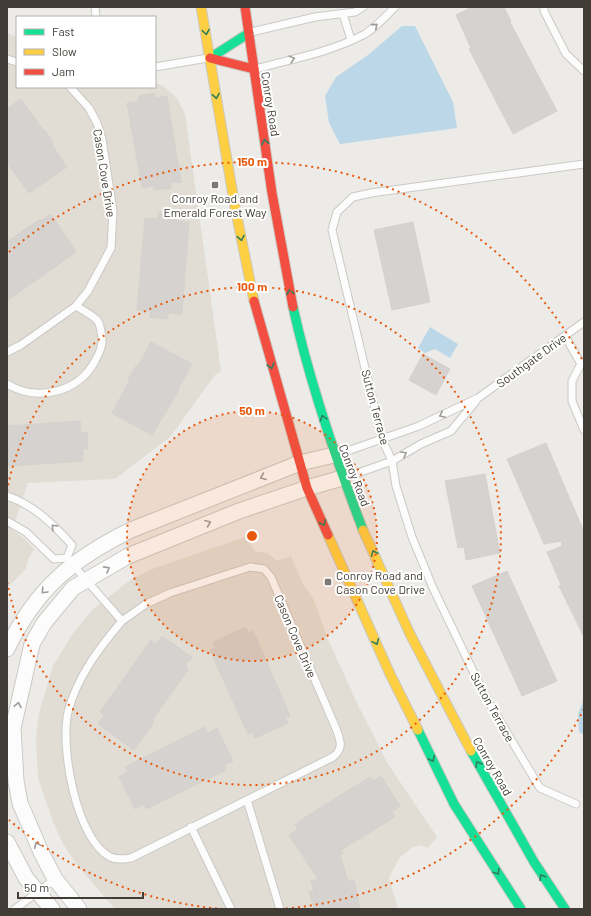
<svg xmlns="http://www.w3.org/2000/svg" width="591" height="916" font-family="Barlow,sans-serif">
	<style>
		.residential { fill: #e1ddd5 }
		.water { fill: #bcd7e7 }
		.building { fill: #d5d2cf; stroke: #d5d2ce }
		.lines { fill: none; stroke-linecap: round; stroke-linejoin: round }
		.lane-casing { stroke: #cbc9c5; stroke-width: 9 }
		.street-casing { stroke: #cbc9c5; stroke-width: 17 }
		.fast-casing { stroke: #ccc8bf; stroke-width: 11 }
		.slow-casing { stroke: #ccc8bf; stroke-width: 11 }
		.jam-casing { stroke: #ccc8bf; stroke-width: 11 }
		.lane { stroke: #fcfcfc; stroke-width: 7 }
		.street { stroke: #fcfcfc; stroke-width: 15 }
		.fast { stroke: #16e098; stroke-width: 9 }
		.slow { stroke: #ffcf43; stroke-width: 9 }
		.jam { stroke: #f24e42; stroke-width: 9 }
		.oneway { stroke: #9e9c98 }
		.oneway2 { stroke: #307e5d }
		.ring { fill: none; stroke: #e8590c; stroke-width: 2; stroke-dasharray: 2 4 }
		.poi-dot { fill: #7d7974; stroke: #fff; stroke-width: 1.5 }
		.labels { text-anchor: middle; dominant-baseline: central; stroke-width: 4; stroke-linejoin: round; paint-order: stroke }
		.street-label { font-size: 12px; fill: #413c35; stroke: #fff }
		.poi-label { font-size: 12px; fill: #413c35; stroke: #fff }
		.centre { fill: #e8590c; stroke: #fff; stroke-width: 2 }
		.ring-label { font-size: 12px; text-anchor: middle; font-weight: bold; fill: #e8590c; stroke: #fff; stroke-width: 4; stroke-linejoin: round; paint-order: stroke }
	</style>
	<rect width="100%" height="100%" fill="#edebe8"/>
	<g class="residential">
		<polygon points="7,33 17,37 17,87 155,87 155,83 162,85 177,98 185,114 221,371 215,375 170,437 115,479 28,483 12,530 24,538 34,549 28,559 26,569 7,588"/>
		<polygon points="248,536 254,551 268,553 277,561 291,556 303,584 313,598 328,639 357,703 388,764 437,837 428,848 420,845 413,847 400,857 389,878 398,909 115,909 78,866 63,844 53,822 38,778 36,737 39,713 53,666 73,633 93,609 133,578 155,568"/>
	</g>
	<g class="water">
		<polygon points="402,26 415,26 453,102 457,128 340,144 329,123 325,96 336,77 368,55"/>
		<polygon points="430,327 458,344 450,358 435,349 425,353 418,348"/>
		<polygon points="584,699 584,735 579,732 578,714"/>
	</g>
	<g class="building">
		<polygon points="472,7 504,7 511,21 510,22 557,111 513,134 469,49 471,48 456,15"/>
		<polygon points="154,93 156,98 167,96 181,182 170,183 171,188 154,190 153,186 142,188 127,103 139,101 139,96"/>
		<polygon points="21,99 43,130 44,129 53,142 51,143 67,167 29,193 7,163 7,109"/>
		<polygon points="158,213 177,215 176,221 189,222 182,314 168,313 168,319 150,317 151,311 137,310 145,218 158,219"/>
		<polygon points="51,214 76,252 7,301 7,242 40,219 41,221"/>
		<polygon points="413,222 430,302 392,310 374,230"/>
		<polygon points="151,342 192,364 178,389 179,390 152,435 112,413 130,380 128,379 136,366 137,367"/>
		<polygon points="423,354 450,369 436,395 409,380"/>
		<polygon points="80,421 81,433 87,432 88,449 83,449 83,461 7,466 7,426"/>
		<polygon points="546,443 584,532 584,637 559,586 561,585 547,552 562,546 561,541 544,544 507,459"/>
		<polygon points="485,474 500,553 466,560 464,547 458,548 445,481"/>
		<polygon points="507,571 557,681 522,696 472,586"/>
		<polygon points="246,627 248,633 252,631 256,637 290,716 285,718 288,723 255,738 252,732 248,734 245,728 210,650 215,648 213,642"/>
		<polygon points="162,636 193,658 185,663 188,670 152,720 154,722 134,750 98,724 104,716 100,712 151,640 156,644"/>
		<polygon points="205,727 208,733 217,728 233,761 224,765 226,770 146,809 144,804 135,809 119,777 128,772 125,767"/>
		<polygon points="381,776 400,806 392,812 395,817 341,850 343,853 340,854 348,882 354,880 360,909 314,909 309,892 314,891 311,881 318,879 289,835 298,829 295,825 310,814 370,777 373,781"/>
	</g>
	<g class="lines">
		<defs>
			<g id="lane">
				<polyline points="95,7 96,17"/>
				<polyline points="544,7 544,11 566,54 584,71"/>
				<polyline points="343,14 351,40"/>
				<polyline points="251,32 315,17 355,12 363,7"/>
				<polyline points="7,59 17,62"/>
				<polyline points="155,67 208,58"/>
				<path d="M 255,69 C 292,59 331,52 365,34 C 376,27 386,16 395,7"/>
				<polyline points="565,336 581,364"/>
				<polyline points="7,352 21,345 76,306 88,291 111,248 113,211 102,139 97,123 89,108 70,87"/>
				<polyline points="581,364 572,381 572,401 584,430"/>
				<path d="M 7,384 C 37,402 78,393 95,361 C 99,354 103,346 102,338 C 101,332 101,325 97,320 C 92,315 83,310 76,306"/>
				<polyline points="336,455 419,426 478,398 584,322"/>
				<polyline points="344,478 392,461 421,444 451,431 476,401"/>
				<path d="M 7,496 C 34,505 53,524 72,545 L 67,558"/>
				<polyline points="7,521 26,532 54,559 67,558"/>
				<path d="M 67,558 L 122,621 C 99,648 77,677 68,712 C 60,747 76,839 110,857 C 117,860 123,859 131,858 L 333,757 C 343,749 341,742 337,731 L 271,577 L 264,569 L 250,567 L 170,593 L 146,604 L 122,621"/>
				<polyline points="247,800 280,909"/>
				<polyline points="576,804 540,788 485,696 433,588 412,537 396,486 392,461 382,439 332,230 337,212 353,197 371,193 584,164"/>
				<polyline points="191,827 231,909"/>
				<polyline points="15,909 55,879"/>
			</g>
			<g id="street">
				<path d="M 7,649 C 36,589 72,559 131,530 L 300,463 L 334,455"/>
				<polyline points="7,842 26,878 52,909"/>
				<polyline points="79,909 55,879 41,852 20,803 16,781 13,728 32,644 44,623 73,588 128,556 239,511 307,488 342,478"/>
			</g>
			<g id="fast">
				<polyline points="210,58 249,33"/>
				<path d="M 293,307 C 310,384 335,457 363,530"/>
				<polyline points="418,730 454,804 521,909"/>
				<polyline points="471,751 534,862 565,909"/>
			</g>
			<g id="slow">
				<polyline points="201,7 235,207 254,301"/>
				<polyline points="363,530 410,634 471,751"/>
				<polyline points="328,535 390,674 418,730"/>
			</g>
			<g id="jam">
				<polyline points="245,7 272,193 293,307"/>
				<polyline points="210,58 254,69"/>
				<polyline points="254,301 307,488 328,535"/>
			</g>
		</defs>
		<use href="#lane" class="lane-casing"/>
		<use href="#street" class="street-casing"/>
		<use href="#fast" class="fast-casing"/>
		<use href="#slow" class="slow-casing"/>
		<use href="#jam" class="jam-casing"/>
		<use href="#lane" class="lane"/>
		<use href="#street" class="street"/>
		<use href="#fast" class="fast"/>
		<use href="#slow" class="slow"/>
		<use href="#jam" class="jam"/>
	</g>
	<defs><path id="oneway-chevron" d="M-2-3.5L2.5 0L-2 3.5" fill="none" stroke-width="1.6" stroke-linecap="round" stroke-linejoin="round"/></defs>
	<g class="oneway">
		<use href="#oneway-chevron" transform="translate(375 26) rotate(-40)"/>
		<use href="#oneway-chevron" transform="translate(292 59) rotate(-15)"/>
		<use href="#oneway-chevron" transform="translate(442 415) rotate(155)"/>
		<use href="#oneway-chevron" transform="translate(404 454) rotate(-30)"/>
		<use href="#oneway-chevron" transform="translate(263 477) rotate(158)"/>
		<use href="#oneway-chevron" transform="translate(208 523) rotate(-22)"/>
		<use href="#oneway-chevron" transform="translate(54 527) rotate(-135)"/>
		<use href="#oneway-chevron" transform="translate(107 569) rotate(-29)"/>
		<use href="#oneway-chevron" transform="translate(44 591) rotate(133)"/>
		<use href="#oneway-chevron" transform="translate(18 705) rotate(-78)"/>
		<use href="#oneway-chevron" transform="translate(37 845) rotate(-114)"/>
	</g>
	<g class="oneway2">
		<use href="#oneway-chevron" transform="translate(206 32) rotate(81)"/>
		<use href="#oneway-chevron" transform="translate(216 96) rotate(80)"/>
		<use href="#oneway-chevron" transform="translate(265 142) rotate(-99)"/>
		<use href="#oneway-chevron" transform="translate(241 238) rotate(79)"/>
		<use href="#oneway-chevron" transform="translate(290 292) rotate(-101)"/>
		<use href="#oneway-chevron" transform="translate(271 366) rotate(74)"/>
		<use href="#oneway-chevron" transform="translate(323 418) rotate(-107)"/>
		<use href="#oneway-chevron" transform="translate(323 523) rotate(66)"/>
		<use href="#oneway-chevron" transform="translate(374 553) rotate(-113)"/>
		<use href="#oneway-chevron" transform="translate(376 642) rotate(66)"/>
		<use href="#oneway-chevron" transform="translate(432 759) rotate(64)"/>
		<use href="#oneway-chevron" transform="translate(478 764) rotate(-120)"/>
		<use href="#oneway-chevron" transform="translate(497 872) rotate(58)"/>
		<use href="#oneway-chevron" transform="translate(542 877) rotate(-120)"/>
	</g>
	<circle cx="252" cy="536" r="125" fill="#e8590c" fill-opacity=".12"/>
	<g class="ring">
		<circle cx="252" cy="536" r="125"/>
		<path d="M7 491A249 249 0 1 1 7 581"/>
		<path d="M584 709A374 374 0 0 1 281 909M223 909A374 374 0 0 1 9 820M9 252A374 374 0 0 1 584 363"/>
	</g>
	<g class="poi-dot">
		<rect x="211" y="181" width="8" height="8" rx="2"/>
		<rect x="324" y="578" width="8" height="8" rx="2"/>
	</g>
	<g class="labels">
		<g class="street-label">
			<text transform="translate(271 104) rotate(81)">Conroy Road</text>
			<text transform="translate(105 173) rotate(81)">Cason Cove Drive</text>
			<text transform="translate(531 360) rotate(-36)">Southgate Drive</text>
			<text transform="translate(376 407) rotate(75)">Sutton Terrace</text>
			<text transform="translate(355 475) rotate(69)">Conroy Road</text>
			<text transform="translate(296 636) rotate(67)">Cason Cove Drive</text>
			<text transform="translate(493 707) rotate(61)">Sutton Terrace</text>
			<text transform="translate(493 766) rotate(60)">Conroy Road</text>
		</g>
		<g class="poi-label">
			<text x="215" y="198">Conroy Road and<tspan x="215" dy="14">Emerald Forest Way</tspan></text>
			<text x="336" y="575" text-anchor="start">Conroy Road and<tspan x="336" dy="14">Cason Cove Drive</tspan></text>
		</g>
	</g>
	<circle cx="252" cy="536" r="6" class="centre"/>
	<g class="ring-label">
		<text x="252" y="166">150 m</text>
		<text x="252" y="291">100 m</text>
		<text x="252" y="415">50 m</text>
	</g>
	<rect width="591" height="916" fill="none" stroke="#413c35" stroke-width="16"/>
	<rect x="16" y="16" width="140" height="72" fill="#ffffff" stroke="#b3b1ae"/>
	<rect x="24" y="29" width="20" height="6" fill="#16e098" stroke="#b3b1ae"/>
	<text x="52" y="36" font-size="12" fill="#413c35">Fast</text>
	<rect x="24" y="49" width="20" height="6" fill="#ffcf43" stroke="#b3b1ae"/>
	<text x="52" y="56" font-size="12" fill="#413c35">Slow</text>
	<rect x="24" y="69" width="20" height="6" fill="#f24e42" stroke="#b3b1ae"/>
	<text x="52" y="76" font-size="12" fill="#413c35">Jam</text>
	<path d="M18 892v6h125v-6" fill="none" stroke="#413c35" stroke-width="2"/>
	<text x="24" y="892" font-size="12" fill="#413c35" stroke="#ffffff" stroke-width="3" paint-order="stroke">50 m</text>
</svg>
